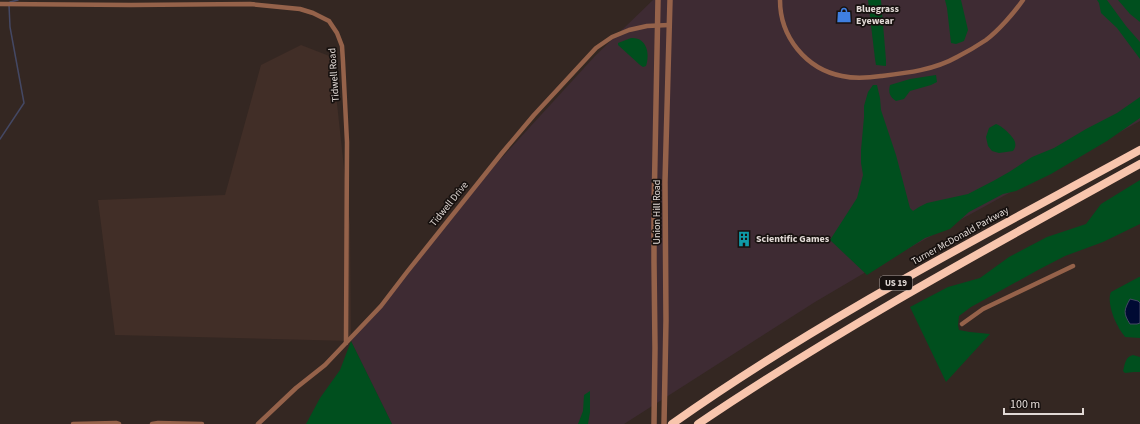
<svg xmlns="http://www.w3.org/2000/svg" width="1140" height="424" font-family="'Source Sans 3',sans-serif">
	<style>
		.built { fill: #412e27 }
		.industrial { fill: #3e2b33 }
		.green { fill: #004f1e }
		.water { fill: #000a33; stroke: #444864 }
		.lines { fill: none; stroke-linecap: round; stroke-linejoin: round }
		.stream { stroke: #444864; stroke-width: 1.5 }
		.minor { stroke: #95624a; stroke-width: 4.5 }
		.tertiary { stroke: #95624a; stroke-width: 5.5 }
		.motorway { stroke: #f8c5ad; stroke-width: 8 }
		.labels { text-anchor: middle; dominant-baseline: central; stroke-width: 3.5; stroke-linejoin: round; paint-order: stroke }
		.shield { fill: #17110f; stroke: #a49d9a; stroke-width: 1 }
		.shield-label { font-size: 9px; font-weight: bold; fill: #e1d9d5 }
		.poi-label { font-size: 10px; font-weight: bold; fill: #e1d9d5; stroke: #17110f; text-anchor: start }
		.street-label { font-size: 10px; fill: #e1d9d5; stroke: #17110f }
	</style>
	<rect width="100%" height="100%" fill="#342722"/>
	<polygon class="built" points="301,45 332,57 350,224 351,341 115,335 98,200 225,195 261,65"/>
	<polygon class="industrial" points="653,0 1140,0 1140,121 871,269 815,302 624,424 392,424 351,341 476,186 595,56"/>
	<g class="green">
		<polygon points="868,0 881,0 886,60 886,66 876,65 875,59"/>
		<polygon points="945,0 961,0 968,30 964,41 956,44 951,43 947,8"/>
		<polygon points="1097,0 1107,0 1126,26 1140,42 1140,59 1117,28 1101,13 1099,3"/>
		<polygon points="1118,0 1140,0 1140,22 1130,14"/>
		<path d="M 631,38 C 647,37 650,54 646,66 L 643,67 L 640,65 L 618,45 L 618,43 Z"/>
		<path d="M 936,75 L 937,82 L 931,85 L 910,91 L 904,99 L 896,101 C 890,97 888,93 890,85 L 910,79 Z"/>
		<polygon points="873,85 877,85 880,98 881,110 896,155 910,208 913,211 919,207 927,203 968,194 995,180 1009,172 1032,157 1054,148 1086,129 1117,113 1140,97 1140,118 1107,141 1051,174 1016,191 1003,194 969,212 950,229 925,238 867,275 830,240 857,198 863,175 861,163 861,150 864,117 864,106 868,92"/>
		<path d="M 996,124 C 1002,126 1013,136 1015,142 C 1016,146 1015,148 1013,151 L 999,153 L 992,151 L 988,146 L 986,137 L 989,128 Z"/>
		<polygon points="1140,180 1140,224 1103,242 1065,256 1038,270 971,307 959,316 958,325 959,330 970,332 990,334 946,382 910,307 948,287 980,278 1009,257 1047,237 1086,224 1101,204"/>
		<path d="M 1139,277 L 1140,277 L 1140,338 L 1125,337 C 1122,332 1120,331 1118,326 C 1113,318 1107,300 1111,292 Z"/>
		<polygon points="351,341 392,424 306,424 320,398 340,370"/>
		<path d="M 1133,355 L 1140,357 L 1140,372 L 1134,372 L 1125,373 L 1123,371 C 1125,364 1125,357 1133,355 Z"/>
		<polygon points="590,391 590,412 588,424 578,424 583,411 584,395"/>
	</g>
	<path class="water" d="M 1130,299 L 1138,301 L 1140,303 L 1140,323 L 1137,324 L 1130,324 C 1123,313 1124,310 1130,299 Z"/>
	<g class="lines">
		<g class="stream">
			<polyline points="10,2 18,0"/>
			<polyline points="0,139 24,103 10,27 9,5"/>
		</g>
		<g class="minor">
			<path d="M 780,0 C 780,37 806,69 842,76 C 855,79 868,78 881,76 C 907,73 934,70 957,57 C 967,52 977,46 986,40 C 998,31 1014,13 1023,0"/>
			<polyline points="0,4 131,5 250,4 300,9 313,13 329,21 337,33 342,46 343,62 347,142 346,343"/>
			<polyline points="962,324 983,309 1073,266"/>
			<polyline points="73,424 116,423 119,424"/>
			<polyline points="152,424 158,423 202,424"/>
			<polyline points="258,424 296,388 325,365 381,306 407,272 502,153 534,115 596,48 612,37 629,30 647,26 669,25"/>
		</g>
		<g class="tertiary">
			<polyline points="654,424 655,348 654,262 654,209 658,0"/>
			<polyline points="664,424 666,320 665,182 670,0"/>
		</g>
		<g class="motorway">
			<path d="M 672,424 C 820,319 981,237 1140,150"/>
			<path d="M 698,424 C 840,328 990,247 1140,164"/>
		</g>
	</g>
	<defs>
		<symbol id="shop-bare" viewBox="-9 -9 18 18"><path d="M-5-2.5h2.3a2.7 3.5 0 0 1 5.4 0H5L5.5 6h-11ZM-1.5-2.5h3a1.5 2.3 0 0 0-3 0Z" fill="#3f7fe0" stroke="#17110f" stroke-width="2.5" paint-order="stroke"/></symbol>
		<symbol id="building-bare" viewBox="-9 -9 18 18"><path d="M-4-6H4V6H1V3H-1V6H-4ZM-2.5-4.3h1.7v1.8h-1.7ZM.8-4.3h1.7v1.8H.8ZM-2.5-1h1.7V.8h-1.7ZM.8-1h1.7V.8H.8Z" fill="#0f9aa8" stroke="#17110f" stroke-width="2.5" paint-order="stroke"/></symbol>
	</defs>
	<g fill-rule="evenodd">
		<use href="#shop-bare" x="833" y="4" width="22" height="22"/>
		<use href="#building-bare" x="733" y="228" width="22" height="22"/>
	</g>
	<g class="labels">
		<rect class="shield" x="880" y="276" width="32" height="14" rx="3"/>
		<g class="shield-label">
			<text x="896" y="283">US 19</text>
		</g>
		<g class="poi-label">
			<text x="856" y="9">Bluegrass<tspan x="856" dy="12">Eyewear</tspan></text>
			<text x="756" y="239">Scientific Games</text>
		</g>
		<g class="street-label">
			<text transform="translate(334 75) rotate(-94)">Tidwell Road</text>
			<text transform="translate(449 204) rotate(-51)">Tidwell Drive</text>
			<text transform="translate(657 212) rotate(-90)">Union Hill Road</text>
			<text transform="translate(960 236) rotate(-29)">Turner McDonald Parkway</text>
		</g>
	</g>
	<path d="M1004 408v6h79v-6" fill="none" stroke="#e1d9d5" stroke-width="2"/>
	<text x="1010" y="408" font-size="12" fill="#e1d9d5" stroke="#17110f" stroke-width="3" paint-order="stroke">100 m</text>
</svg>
